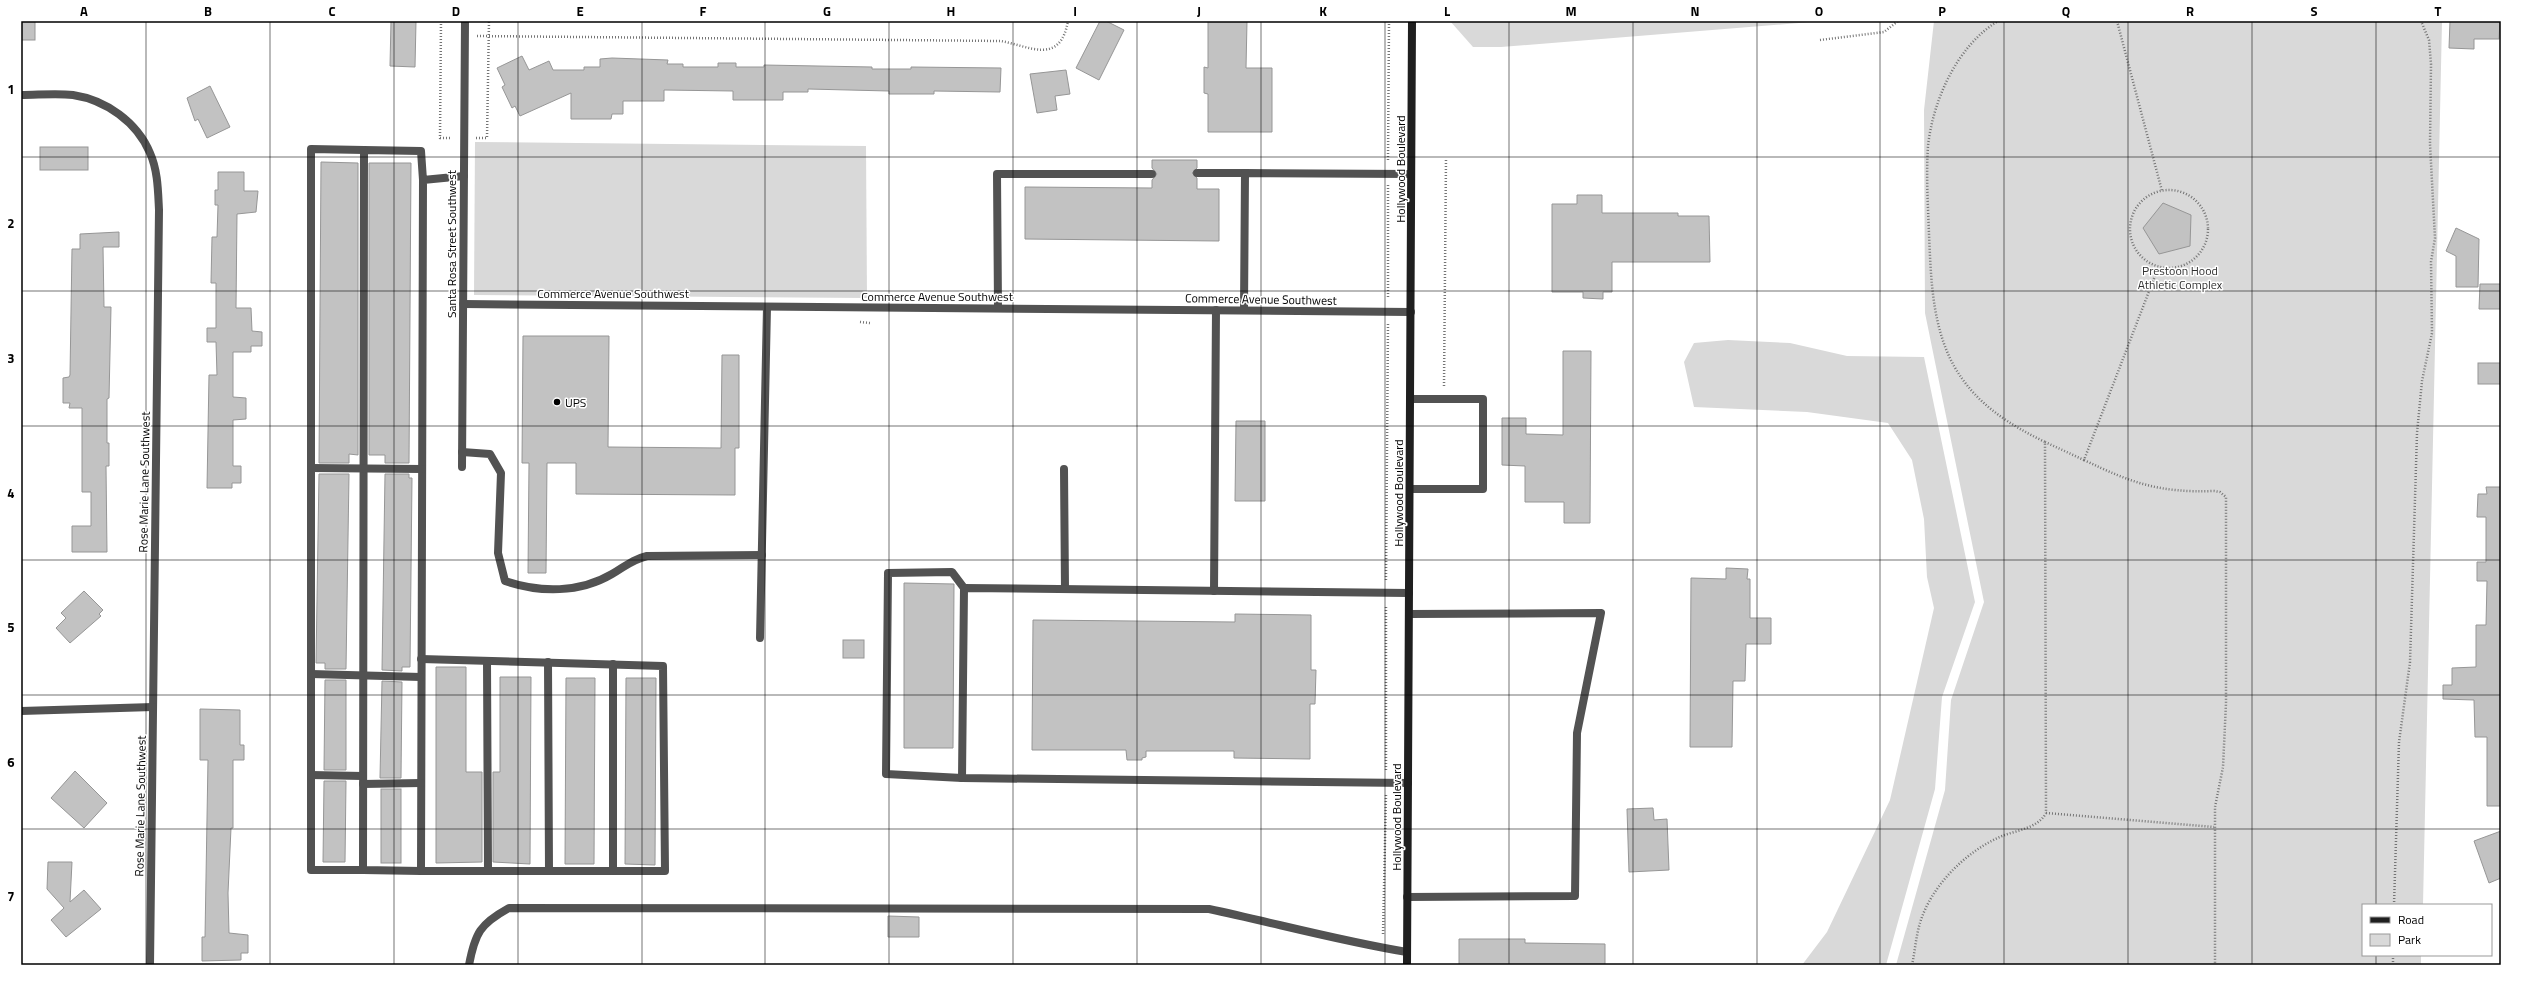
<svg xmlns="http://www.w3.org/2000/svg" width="2522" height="986" font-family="'Titillium Web',sans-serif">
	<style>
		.green { fill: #d9d9d9 }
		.building { fill: #c2c2c2; stroke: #969696 }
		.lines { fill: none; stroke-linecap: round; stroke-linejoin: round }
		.path { stroke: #747474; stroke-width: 2.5; stroke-dasharray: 1 2; stroke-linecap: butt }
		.lane { stroke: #525252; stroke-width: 8 }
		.street { stroke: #525252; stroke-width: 8 }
		.secondary { stroke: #1f1f1f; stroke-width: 8 }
		.grid { fill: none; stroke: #000; stroke-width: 1; stroke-opacity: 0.55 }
		.poi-dot { fill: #000; stroke: #fff; stroke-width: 1.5 }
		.labels { text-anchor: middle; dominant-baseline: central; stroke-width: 3; stroke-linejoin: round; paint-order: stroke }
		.street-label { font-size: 12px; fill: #000; stroke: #fff }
		.park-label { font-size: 12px; fill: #303030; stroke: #fff }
		.poi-label { font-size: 12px; fill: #000; stroke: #fff; text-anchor: start }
		.neatline { fill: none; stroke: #000; stroke-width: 1.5 }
		.grid-label { font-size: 13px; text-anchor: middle; font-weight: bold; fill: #000 }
	</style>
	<rect width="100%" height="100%" fill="#fff"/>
	<g class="green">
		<polygon points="1450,21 1823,21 1501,47 1473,47"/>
		<polygon points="1934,21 2442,21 2423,905 2363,905 2363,955 2421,955 2421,965 1896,965 1945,790 1951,700 1984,602 1925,313 1924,110"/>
		<polygon points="475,142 866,146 867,298 474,295"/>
		<polygon points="1728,340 1790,343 1847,356 1924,357 1975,602 1942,697 1935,789 1886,965 1802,965 1827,932 1890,800 1934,608 1927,577 1924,519 1912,460 1888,423 1807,412 1694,407 1684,362 1694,343"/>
	</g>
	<g class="building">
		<rect x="21" y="21" width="14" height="19"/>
		<polygon points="391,21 416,21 415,67 390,66"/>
		<polygon points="1100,21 1106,21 1124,30 1099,80 1076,68"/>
		<polygon points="1208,21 1247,21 1246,68 1272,68 1272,132 1208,132 1208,94 1204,93 1204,67 1208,68"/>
		<polygon points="2450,21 2500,21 2499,39 2474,39 2474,49 2449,48"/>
		<polygon points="522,56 529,70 549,61 553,70 584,70 584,67 600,67 600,59 612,58 668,60 667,64 683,64 683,67 718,67 718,63 736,63 736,67 764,67 764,65 872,67 872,69 911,69 911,67 1001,68 1000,92 934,91 934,94 889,94 889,91 808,89 808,92 783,92 783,100 733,100 733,91 664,90 664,101 623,101 623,114 612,114 611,119 571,119 571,93 520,116 515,106 512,108 502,87 505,85 497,68"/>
		<polygon points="1066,70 1070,94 1055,96 1057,110 1037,113 1030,74"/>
		<polygon points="210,86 230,127 207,138 198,119 195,121 187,98"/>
		<rect x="40" y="147" width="48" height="23"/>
		<polygon points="1152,160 1197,160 1197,168 1192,173 1197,178 1197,189 1219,189 1219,241 1025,239 1025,187 1152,188 1152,180 1157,174 1152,168"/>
		<polygon points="321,162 358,163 358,455 349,454 349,463 319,463"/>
		<polygon points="369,163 411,163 409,463 385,463 385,455 369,455"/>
		<polygon points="218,172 244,172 244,191 258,191 256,212 237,214 236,308 251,308 252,331 262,332 262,346 251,346 251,352 233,352 233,397 246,398 246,419 233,420 233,466 241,466 241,483 232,483 232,488 207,488 209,375 217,375 216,342 207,342 207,328 216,328 216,283 211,283 212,237 217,237 218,205 215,205 215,190 218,190"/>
		<polygon points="1577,195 1602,195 1602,213 1678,213 1678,216 1709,216 1710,262 1612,262 1612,292 1603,292 1603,299 1583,298 1583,292 1552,292 1552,204 1577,204"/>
		<polygon points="2163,203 2191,215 2190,246 2159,254 2143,228"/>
		<polygon points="2456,228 2479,239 2478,287 2456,287 2456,256 2446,251"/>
		<polygon points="119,232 119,247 103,247 104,307 111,307 109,398 107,399 107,443 109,443 109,466 106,466 107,552 72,552 72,526 91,526 91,492 82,492 82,408 69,408 70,403 63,403 63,378 69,377 70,375 72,249 80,249 80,234"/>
		<polygon points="2480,284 2501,284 2501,309 2479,309"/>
		<polygon points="523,336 609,336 608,447 721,448 722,355 739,355 739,448 735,448 735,495 576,494 576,463 547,463 546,573 528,573 529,463 522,463"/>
		<polygon points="1563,351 1591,351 1590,523 1564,523 1564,502 1525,502 1525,466 1502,465 1502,418 1526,418 1526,434 1563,435"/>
		<rect x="2478" y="363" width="23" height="21"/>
		<polygon points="1236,421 1265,421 1265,501 1235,501"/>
		<polygon points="319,474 349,474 346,669 325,669 325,663 316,663"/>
		<polygon points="385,474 409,474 409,478 412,478 410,667 402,667 402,671 382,670"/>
		<polygon points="2486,487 2501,487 2501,806 2487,806 2487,737 2475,737 2474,700 2443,699 2443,685 2452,685 2452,668 2476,667 2476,625 2486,625 2487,581 2477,581 2477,562 2486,562 2486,517 2477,517 2478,494 2487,494"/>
		<polygon points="1726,568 1748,569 1747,579 1750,579 1750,618 1771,618 1771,644 1746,644 1745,681 1733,681 1732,747 1690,747 1691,578 1726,579"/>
		<polygon points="904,583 954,584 953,748 904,748"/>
		<polygon points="84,591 103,610 99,614 101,616 70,643 56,628 66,618 61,613"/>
		<polygon points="1235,614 1311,615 1311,670 1316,670 1315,704 1310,704 1310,759 1234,758 1234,751 1146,751 1146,757 1142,758 1142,760 1127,760 1126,750 1032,750 1033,620 1235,622"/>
		<rect x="843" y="640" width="21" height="18"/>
		<polygon points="436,667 466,667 466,772 482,772 482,862 436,863"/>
		<polygon points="500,677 531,677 530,864 493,862 493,772 500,772"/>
		<polygon points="566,678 595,678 594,864 565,864"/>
		<polygon points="626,678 656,678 655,865 625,864"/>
		<polygon points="325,680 346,680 346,770 324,770"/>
		<polygon points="382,681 402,682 401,778 380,778"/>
		<polygon points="200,709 240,710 240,745 244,745 244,760 233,760 233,828 231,828 228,893 229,933 248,935 248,953 241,953 241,960 202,961 202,937 205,937 208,760 200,760"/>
		<polygon points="75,771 107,803 84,828 51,798"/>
		<polygon points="324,781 346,781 345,862 323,862"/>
		<rect x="381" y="789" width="20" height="74"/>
		<polygon points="1653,808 1654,820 1667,819 1669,870 1629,872 1627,809"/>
		<polygon points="2501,831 2501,878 2489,883 2474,841"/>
		<polygon points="48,862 72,862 70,902 84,890 101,909 66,937 51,920 64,908 47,889"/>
		<polygon points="888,916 919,917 919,937 888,937"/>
		<polygon points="1459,939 1525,939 1525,943 1605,944 1605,965 1459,965"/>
	</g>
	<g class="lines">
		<g class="path">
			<polyline points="441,21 440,138 451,138"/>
			<polyline points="2117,21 2162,191"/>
			<path d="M 477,36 L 1001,41 C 1029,46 1060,66 1068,21"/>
			<polyline points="1820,40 1884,32 1898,21"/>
			<polyline points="476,138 487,138 489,21"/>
			<polyline points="1388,160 1389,21"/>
			<polyline points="1388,185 1388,298"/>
			<circle cx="2169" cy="229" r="39"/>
			<polyline points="860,322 870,323"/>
			<polyline points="1444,386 1446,158"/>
			<polyline points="2045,442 2084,460 2158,268"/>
			<path d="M 2084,460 C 2132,483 2159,493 2214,491 L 2220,492 L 2226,497 L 2226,703 L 2223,767 L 2215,807 L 2215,965"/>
			<polyline points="1386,580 1388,323"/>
			<polyline points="1386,770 1386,605"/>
			<polyline points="2046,813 2214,827"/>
			<polyline points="2394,905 2399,742 2410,662 2417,433 2422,381 2432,333 2431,262 2435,238 2430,144 2431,64 2429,40 2421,21"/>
			<polyline points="1383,934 1386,795"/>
			<path d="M 1912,965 C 1915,951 1916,936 1920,923 C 1931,886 1966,851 2002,836 C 2018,830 2038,828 2046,813 L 2045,442 C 2008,424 1975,403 1954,366 C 1932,326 1931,279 1929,234 C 1928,205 1926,175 1928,146 C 1933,100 1957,46 1998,21"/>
			<polyline points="2393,965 2393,955"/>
		</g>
		<g class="lane">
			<polyline points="1197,173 1245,173"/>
			<polyline points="423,180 421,151 364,150 363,870 421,871 423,180 464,176"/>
			<polyline points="998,308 997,174 1152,174"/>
			<polyline points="1244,310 1245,173 1411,174"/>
			<path d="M 462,452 L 490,454 L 501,473 L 498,553 L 505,581 C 540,593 580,593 612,574 C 626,566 631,560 647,556 L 762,555"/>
			<polyline points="311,468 422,469"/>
			<polyline points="1064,469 1065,589"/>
			<polyline points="1410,489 1483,489 1483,399 1410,399"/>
			<polyline points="1214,591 1216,310"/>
			<polyline points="760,638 767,307"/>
			<polyline points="487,661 488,871"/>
			<polyline points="548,662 549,871"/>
			<polyline points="311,674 421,677"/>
			<polyline points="311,775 363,776"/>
			<polyline points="962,778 886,774 888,573 952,572 964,588"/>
			<polyline points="1408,783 962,778 964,588 1409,593"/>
			<polyline points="363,784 421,783"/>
			<polyline points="363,870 311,870 311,149 364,150"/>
			<polyline points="421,871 665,871 663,666 421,659"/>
			<polyline points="613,871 613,664"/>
			<polyline points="1407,897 1575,896 1577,733 1601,613 1409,614"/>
			<path d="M 469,965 C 475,933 480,924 509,908 L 1209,909 C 1275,923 1340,941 1407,952"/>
		</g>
		<g class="street">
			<path d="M 21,95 C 38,95 56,93 73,95 C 106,100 137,122 150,153 C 158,171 158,191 159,210 L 150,965"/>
			<polyline points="463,304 1411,312"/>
			<polyline points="462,467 465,21"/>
			<polyline points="21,711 153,707"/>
		</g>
		<polyline class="secondary" points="1407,965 1412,21"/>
	</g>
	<path class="grid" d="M 146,21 L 146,965M 270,21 L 270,965M 394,21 L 394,965M 518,21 L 518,965M 642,21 L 642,965M 765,21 L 765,965M 889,21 L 889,965M 1013,21 L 1013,965M 1137,21 L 1137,965M 1261,21 L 1261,965M 1385,21 L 1385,965M 1509,21 L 1509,965M 1633,21 L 1633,965M 1757,21 L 1757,965M 1880,21 L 1880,965M 2004,21 L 2004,965M 2128,21 L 2128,965M 2252,21 L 2252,965M 2376,21 L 2376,905M 21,157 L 2501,157M 21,291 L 2501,291M 21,426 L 2501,426M 21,560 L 2501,560M 21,695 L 2501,695M 21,829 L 2501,829M 2376,955 L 2376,965"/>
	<circle class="poi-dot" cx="557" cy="402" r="4"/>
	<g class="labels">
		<g class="street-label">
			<text transform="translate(1400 169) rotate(-90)">Hollywood Boulevard</text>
			<text transform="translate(451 244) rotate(-90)">Santa Rosa Street Southwest</text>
			<text x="613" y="293">Commerce Avenue Southwest</text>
			<text x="937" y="296">Commerce Avenue Southwest</text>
			<text transform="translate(1261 299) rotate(1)">Commerce Avenue Southwest</text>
			<text transform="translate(144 482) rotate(-89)">Rose Marie Lane Southwest</text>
			<text transform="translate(1398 493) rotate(-90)">Hollywood Boulevard</text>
			<text transform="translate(140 806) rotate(-89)">Rose Marie Lane Southwest</text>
			<text transform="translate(1396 817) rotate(-90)">Hollywood Boulevard</text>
		</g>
		<g class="park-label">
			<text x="2180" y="270">Prestoon Hood<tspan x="2180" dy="14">Athletic Complex</tspan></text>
		</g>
		<g class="poi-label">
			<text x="565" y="402">UPS</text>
		</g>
	</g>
	<rect width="2522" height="986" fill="none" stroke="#ffffff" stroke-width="44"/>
	<rect x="2362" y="904" width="130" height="52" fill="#ffffff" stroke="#999999"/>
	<rect x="2370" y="917" width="20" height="6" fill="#1f1f1f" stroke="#999999"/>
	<text x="2398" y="924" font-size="12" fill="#000000">Road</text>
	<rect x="2370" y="934" width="20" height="12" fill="#d9d9d9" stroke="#999999"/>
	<text x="2398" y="944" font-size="12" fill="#000000">Park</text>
	<rect x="22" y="22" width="2478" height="942" class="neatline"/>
	<g class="grid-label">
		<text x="84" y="16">A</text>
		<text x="208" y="16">B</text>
		<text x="332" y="16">C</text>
		<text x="456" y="16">D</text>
		<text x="580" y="16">E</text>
		<text x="703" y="16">F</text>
		<text x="827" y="16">G</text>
		<text x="951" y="16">H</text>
		<text x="1075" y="16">I</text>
		<text x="1199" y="16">J</text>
		<text x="1323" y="16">K</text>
		<text x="1447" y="16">L</text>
		<text x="1571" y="16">M</text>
		<text x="1695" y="16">N</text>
		<text x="1819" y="16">O</text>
		<text x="1942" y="16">P</text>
		<text x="2066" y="16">Q</text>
		<text x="2190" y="16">R</text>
		<text x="2314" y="16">S</text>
		<text x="2438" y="16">T</text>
		<text x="11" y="94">1</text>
		<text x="11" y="228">2</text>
		<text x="11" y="363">3</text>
		<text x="11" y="498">4</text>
		<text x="11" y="632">5</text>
		<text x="11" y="767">6</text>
		<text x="11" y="901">7</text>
	</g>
</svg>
